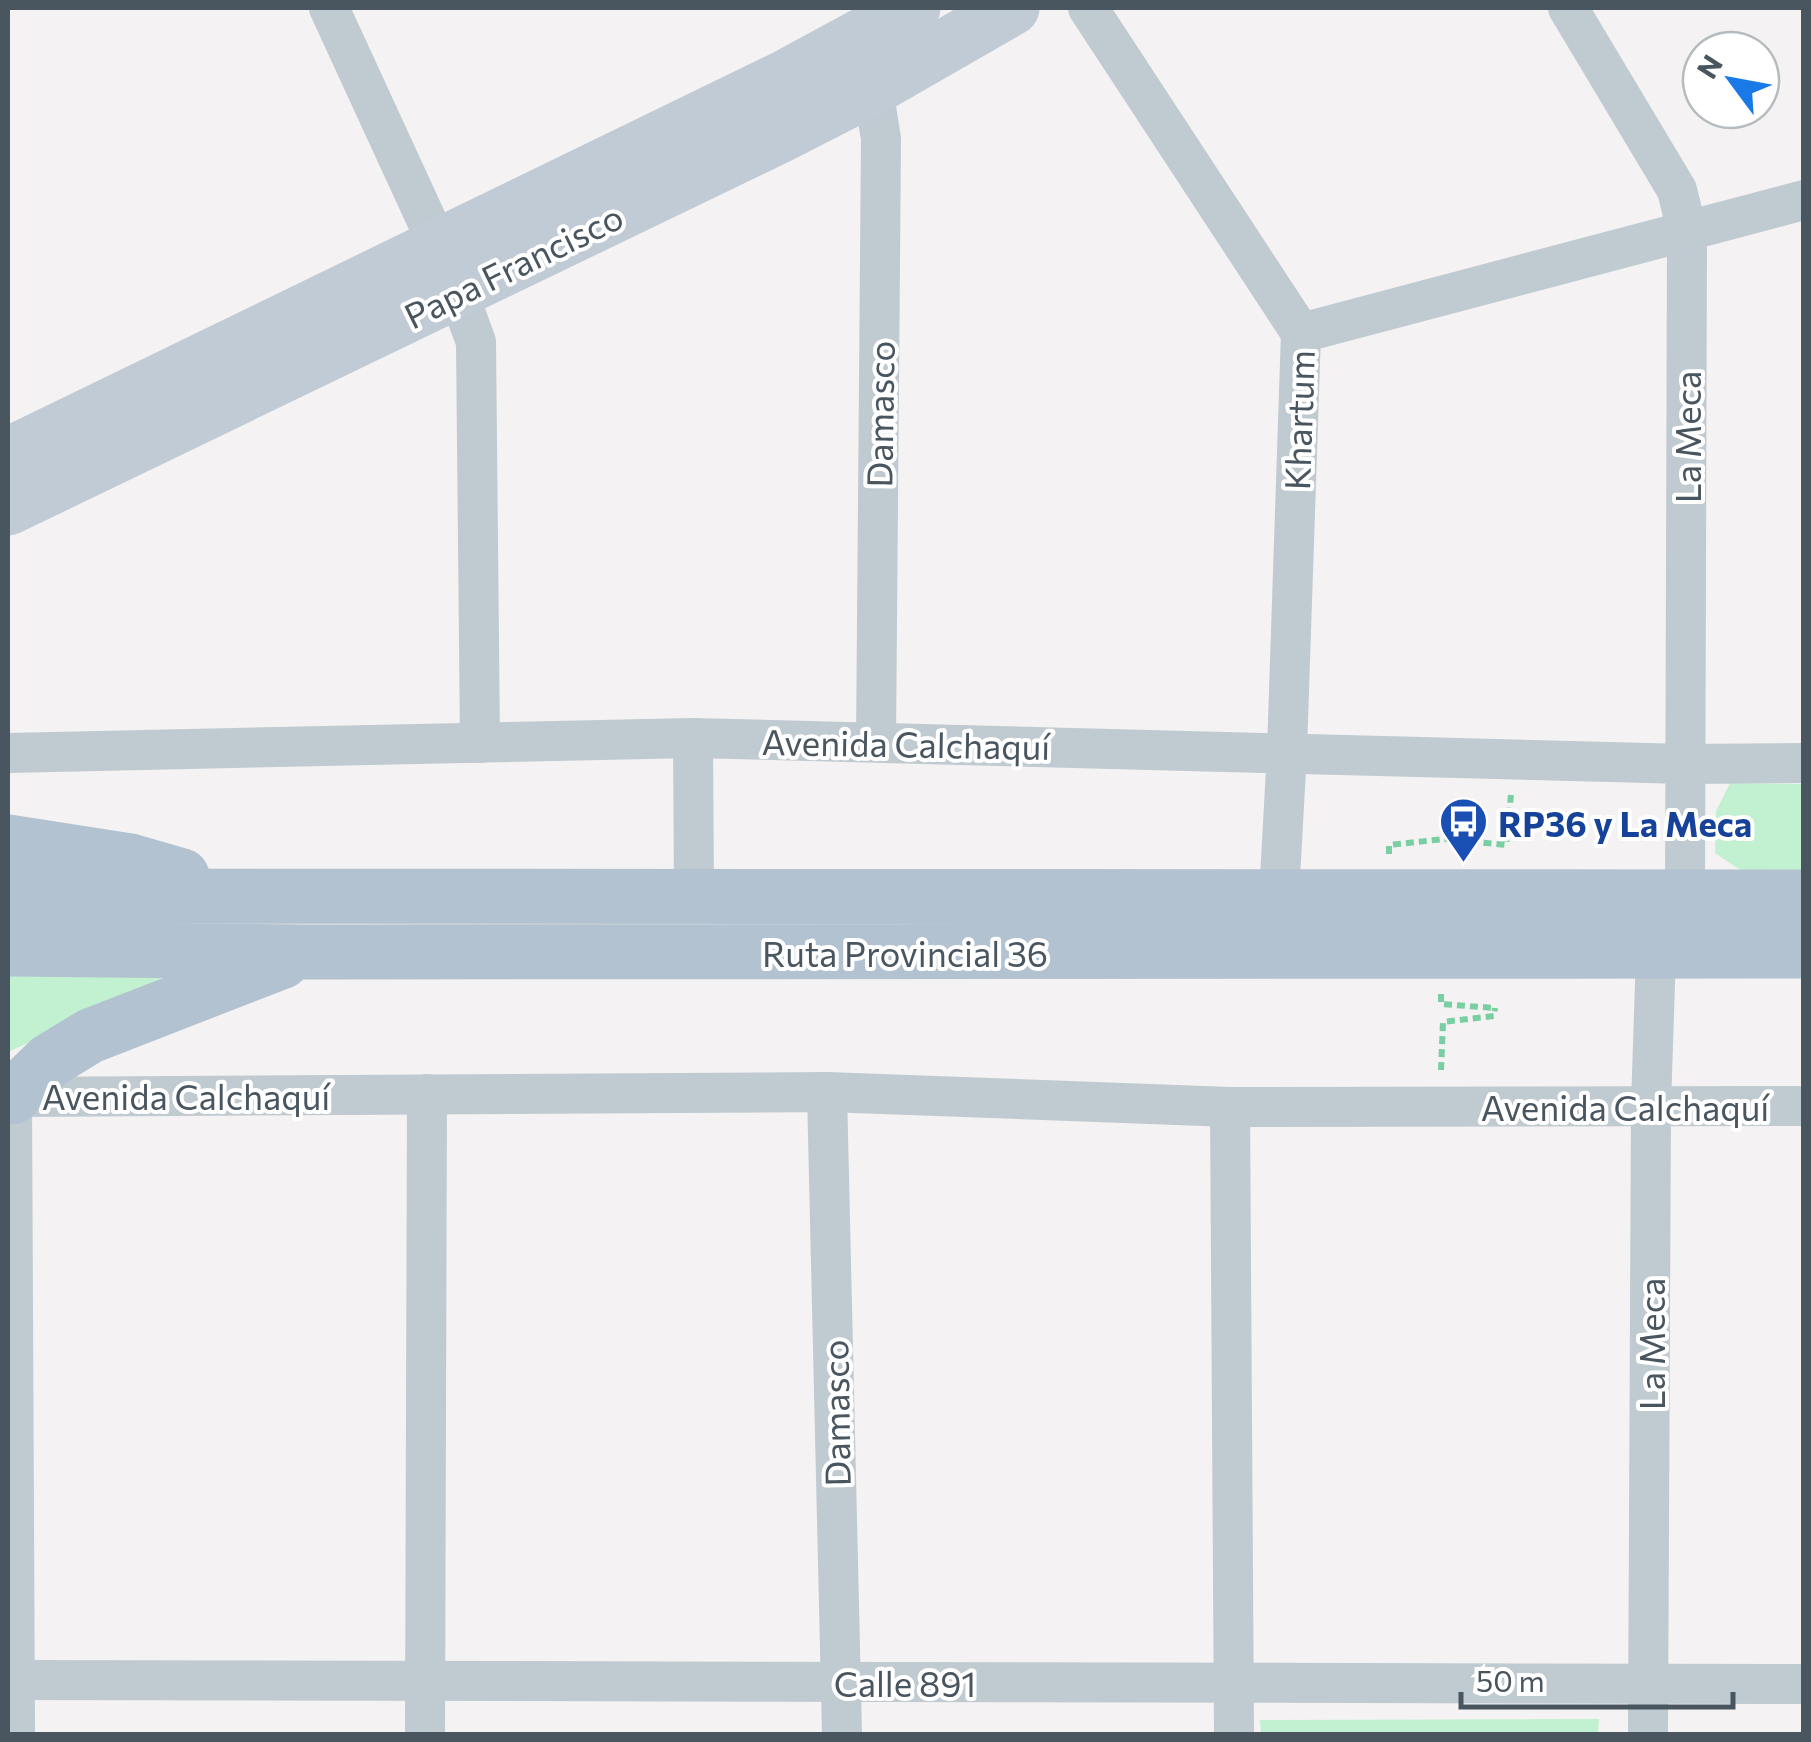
<svg xmlns="http://www.w3.org/2000/svg" width="1811" height="1742" font-family="Commissioner,sans-serif">
	<style>
		.green { fill: #c2f1d2 }
		.lines { fill: none; stroke-linecap: round; stroke-linejoin: round }
		.path { stroke: #79cfa2; stroke-width: 6; stroke-dasharray: 8 5; stroke-linecap: butt }
		.minor { stroke: #c0cad1; stroke-width: 40 }
		.secondary { stroke: #c0cbd5; stroke-width: 55 }
		.primary { stroke: #b2c2d0; stroke-width: 55 }
		.labels { text-anchor: middle; dominant-baseline: central; stroke-width: 8; stroke-linejoin: round; paint-order: stroke }
		.street-label { font-size: 35px; fill: #495660; stroke: #fff }
		.transit-label { font-size: 35px; font-weight: bold; fill: #164399; stroke: #fff; text-anchor: start }
	</style>
	<rect width="100%" height="100%" fill="#f4f2f2"/>
	<g class="green">
		<polygon points="1730,783 1803,784 1803,882 1758,882 1715,853 1716,811"/>
		<polygon points="8,975 165,976 127,999 8,1052"/>
		<polygon points="1599,1719 1598,1734 1261,1734 1260,1720"/>
	</g>
	<g class="lines">
		<g class="path">
			<polyline points="1389,854 1389,845 1444,839 1506,845 1511,795"/>
			<polyline points="1441,994 1441,1004 1495,1008"/>
			<polyline points="1441,1070 1443,1022 1494,1016 1495,1008"/>
		</g>
		<g class="minor">
			<polyline points="329,8 450,271 476,342 480,743"/>
			<polyline points="1088,8 1301,333 1287,751 1279,896"/>
			<polyline points="1568,8 1677,190 1687,231 1685,897"/>
			<polyline points="873,88 881,139 876,742"/>
			<polyline points="1301,333 1804,200"/>
			<polyline points="693,738 694,895"/>
			<polyline points="8,753 693,738 1685,764 1804,763"/>
			<polyline points="827,1092 842,1734"/>
			<polyline points="1230,1107 1234,1734"/>
			<polyline points="8,1680 1804,1684"/>
			<polyline points="15,1734 12,1097 827,1092 1230,1107 1804,1106"/>
			<polyline points="425,1734 427,1094"/>
			<polyline points="1648,1734 1651,1105 1656,953"/>
		</g>
		<g class="secondary">
			<polyline points="8,455 786,77 913,8"/>
			<polyline points="8,508 777,137 873,88 1012,8"/>
		</g>
		<g class="primary">
			<polyline points="8,842 130,861 182,876"/>
			<polyline points="8,896 1804,897"/>
			<polyline points="8,949 308,952 1804,951"/>
			<polyline points="12,1097 49,1061 90,1036 283,961"/>
		</g>
	</g>
	<defs>
		<symbol id="bus-pin" viewBox="-11 -11 22 30"><path d="M0 17L-7.5 6A9.5 9.5 0 1 1 7.5 6Z" fill="#1a4fb4" stroke="#fff"/><path d="M-5-6H5V4H4V6H2V4H-2V6H-4V4H-5ZM-3.5-4V0h7V-4ZM-3.5 1.2v1.5H-2V1.2ZM2 1.2v1.5H3.5V1.2Z" fill="#fff"/></symbol>
	</defs>
	<g fill-rule="evenodd">
		<use href="#bus-pin" x="1436" y="794" width="55" height="75"/>
	</g>
	<g class="labels">
		<g class="street-label">
			<text transform="translate(513 265) rotate(-26)">Papa Francisco</text>
			<text transform="translate(879 414) rotate(-89)">Damasco</text>
			<text transform="translate(1298 420) rotate(-88)">Khartum</text>
			<text transform="translate(1686 437) rotate(-90)">La Meca</text>
			<text transform="translate(906 743) rotate(1)">Avenida Calchaquí</text>
			<text x="905" y="952">Ruta Provincial 36</text>
			<text x="186" y="1095">Avenida Calchaquí</text>
			<text x="1625" y="1106">Avenida Calchaquí</text>
			<text transform="translate(1650 1344) rotate(-90)">La Meca</text>
			<text transform="translate(835 1413) rotate(-91)">Damasco</text>
			<text x="905" y="1682">Calle 891</text>
		</g>
		<g class="transit-label">
			<text x="1498" y="822">RP36 y La Meca</text>
		</g>
	</g>
	<rect width="1811" height="1742" fill="none" stroke="#495660" stroke-width="20"/>
	<g transform="translate(1731 80) rotate(302)"><circle r="48" fill="#ffffff" stroke="#b6bbbf" stroke-width="2.5"/>
	<path d="M0-8L18 38L0 25L-18 38Z" fill="#197ae7"/>
	<text y="-15" font-size="28" font-weight="bold" text-anchor="middle" fill="#495660">N</text>
	</g>
	<path d="M1461 1692v15h272v-15" fill="none" stroke="#495660" stroke-width="5"/>
	<text x="1476" y="1692" font-size="30" fill="#495660" stroke="#ffffff" stroke-width="8" paint-order="stroke">50 m</text>
</svg>
